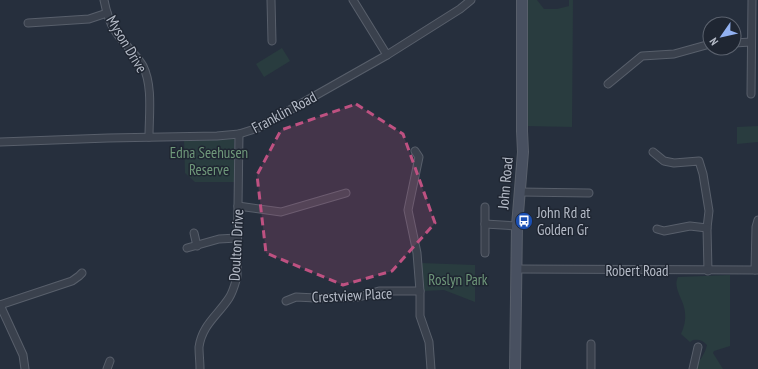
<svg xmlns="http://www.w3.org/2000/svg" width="758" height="369" font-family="'PT Sans Narrow',sans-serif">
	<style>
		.green { fill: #293c3f }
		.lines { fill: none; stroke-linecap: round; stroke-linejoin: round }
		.street-casing { stroke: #585f6b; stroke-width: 9 }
		.secondary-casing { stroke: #585f6b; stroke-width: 12 }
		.street { stroke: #3a414d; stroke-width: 7 }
		.secondary { stroke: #485060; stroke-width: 10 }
		.marked { fill: #be5181; fill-opacity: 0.2; stroke: #be5181; stroke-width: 3; stroke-dasharray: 8 5; stroke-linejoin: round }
		.labels { text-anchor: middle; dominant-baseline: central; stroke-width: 3; stroke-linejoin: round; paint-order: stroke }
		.street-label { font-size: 15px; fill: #b6bcc8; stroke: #1f2632 }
		.park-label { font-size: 15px; fill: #6f987a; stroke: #1f2632 }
		.poi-label { font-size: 15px; fill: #b6bcc8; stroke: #1f2632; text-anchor: start }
	</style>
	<rect width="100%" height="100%" fill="#262f3d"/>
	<g class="green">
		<polygon points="525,0 537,0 544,9 557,9 569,6 569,0 573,0 572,127 526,126"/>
		<polygon points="282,48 290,61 264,77 256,64"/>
		<polygon points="758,126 758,142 737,144 737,127"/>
		<polygon points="234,139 234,182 195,182 185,173 184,141"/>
		<polygon points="421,263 475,265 475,302 444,290 422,291"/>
		<path d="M 730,275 L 730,346 L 714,351 L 713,353 L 723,369 L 695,369 C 699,360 705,355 707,345 C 703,340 699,339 693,340 L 690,342 L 681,334 C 684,327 686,320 685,313 C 685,301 672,288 678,277 Z"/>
	</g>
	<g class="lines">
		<defs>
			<g id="street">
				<path d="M 104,0 C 106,10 109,21 114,29 C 122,43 135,52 143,66 C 153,86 149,115 149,137"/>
				<polyline points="271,0 272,41"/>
				<polyline points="353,0 387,55"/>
				<polyline points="28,23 89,19 107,13"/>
				<polyline points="734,43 751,42"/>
				<polyline points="608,84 642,56 674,54 710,44"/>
				<polyline points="751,94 752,0"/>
				<polyline points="0,142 108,138 217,136 239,134 258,128 387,55 460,9 471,0"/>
				<polyline points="415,151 419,157 408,210 417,253 420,291 420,316 429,342 431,369"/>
				<polyline points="653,152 664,161 674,163 699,161 703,174 709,211 707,228 708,271"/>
				<polyline points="520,192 589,193"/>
				<polyline points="238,206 281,212 346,193"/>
				<polyline points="485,224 517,226"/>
				<polyline points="657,229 664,231 690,226 707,228"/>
				<polyline points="194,233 197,246"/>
				<polyline points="187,248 219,239 237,238"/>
				<polyline points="485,253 485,207"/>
				<polyline points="516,269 758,270"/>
				<polyline points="755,270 756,227 758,220"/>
				<polyline points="286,301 296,297 316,298 359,297 379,291 420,291"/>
				<polyline points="0,305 72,281 79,276 82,273"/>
				<polyline points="0,305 23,355 25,369"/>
				<polyline points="107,369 110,361"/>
				<path d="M 200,369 C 200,362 199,354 199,347 C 202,325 218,315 229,298 C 233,292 235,284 237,277 L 239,134"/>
				<polyline points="591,369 591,344"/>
				<polyline points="693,369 698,347"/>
			</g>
			<polyline id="secondary" points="515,369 517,226 523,152 522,131 522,0"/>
		</defs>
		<use href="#street" class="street-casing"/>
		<use href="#secondary" class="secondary-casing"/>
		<use href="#street" class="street"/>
		<use href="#secondary" class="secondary"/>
	</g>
	<path class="marked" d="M 356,104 L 403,134 L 435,223 L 392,271 L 343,285 L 266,253 L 257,175 L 281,130 Z"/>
	<defs>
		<symbol id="bus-disc" viewBox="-11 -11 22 22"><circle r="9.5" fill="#1a4fb4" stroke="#1f2632"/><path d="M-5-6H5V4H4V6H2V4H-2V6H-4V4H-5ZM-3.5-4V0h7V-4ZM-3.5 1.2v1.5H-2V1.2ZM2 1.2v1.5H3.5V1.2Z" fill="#fff"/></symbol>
	</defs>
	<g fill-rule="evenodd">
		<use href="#bus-disc" x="514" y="211" width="20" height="20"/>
	</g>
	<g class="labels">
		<g class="street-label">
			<text transform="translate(127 44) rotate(59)">Myson Drive</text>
			<text transform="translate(284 112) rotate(-28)">Franklin Road</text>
			<text transform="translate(505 183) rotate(-85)">John Road</text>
			<text transform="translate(236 245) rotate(-87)">Doulton Drive</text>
			<text x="637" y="270">Robert Road</text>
			<text transform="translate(352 295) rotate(-3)">Crestview Place</text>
		</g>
		<g class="park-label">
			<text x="209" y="152">Edna Seehusen<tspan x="209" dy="17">Reserve</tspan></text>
			<text x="458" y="279">Roslyn Park</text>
		</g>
		<g class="poi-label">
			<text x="537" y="212">John Rd at<tspan x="537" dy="17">Golden Gr</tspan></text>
		</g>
	</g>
	<g transform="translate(722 36) rotate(236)"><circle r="19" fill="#1f2632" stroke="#5b626e"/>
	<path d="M0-3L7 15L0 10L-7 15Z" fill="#92b1f1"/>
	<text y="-6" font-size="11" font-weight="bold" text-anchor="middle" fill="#b6bcc8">N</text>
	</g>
</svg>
